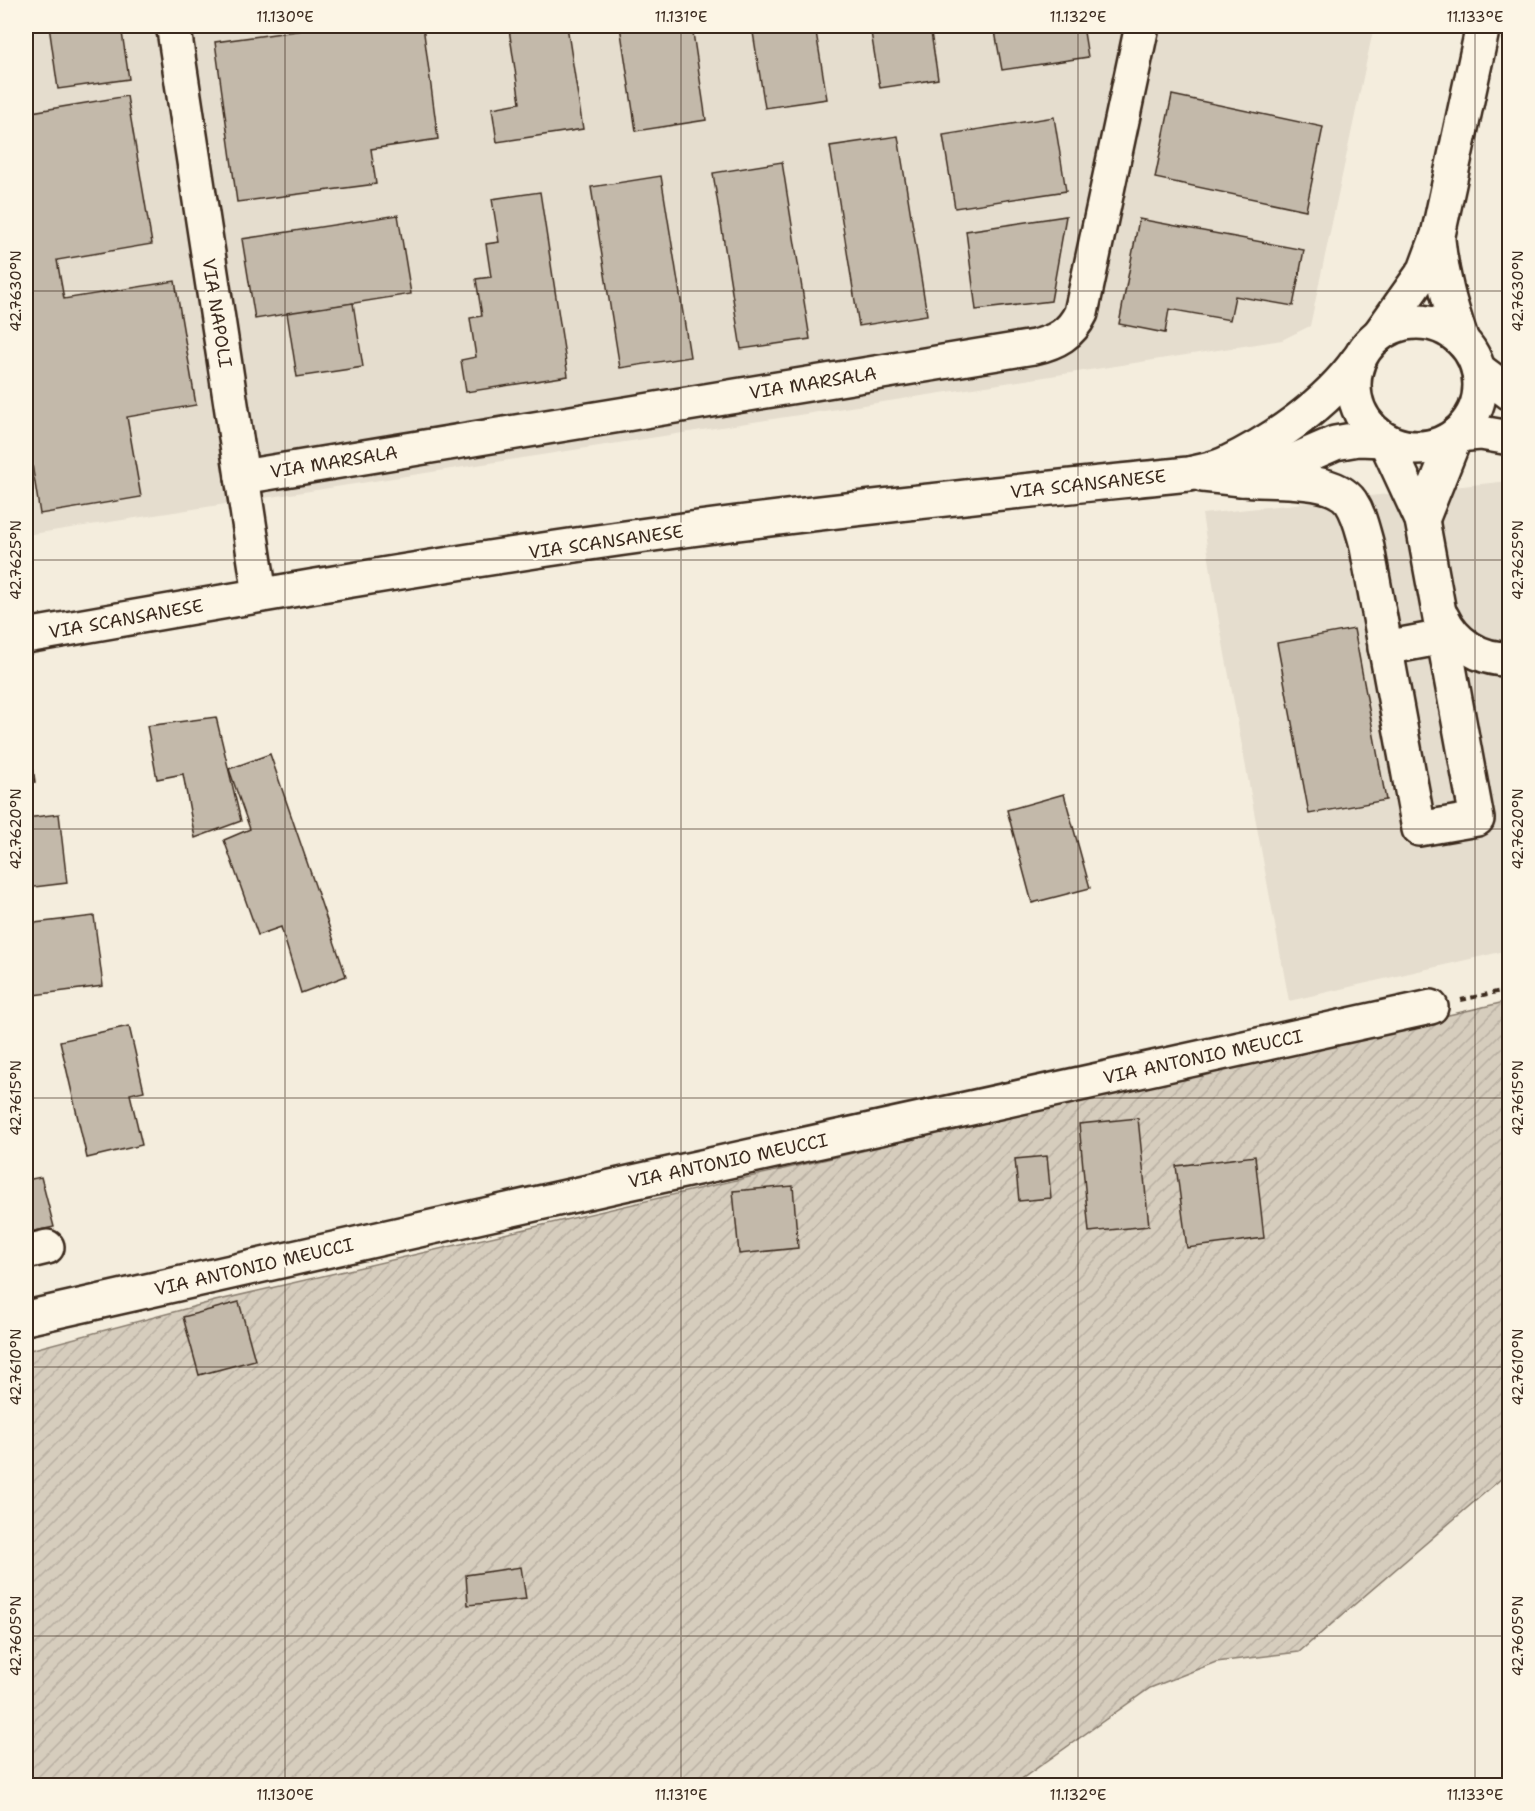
<svg xmlns="http://www.w3.org/2000/svg" width="1535" height="1811" font-family="'Shantell Sans',sans-serif">
	<style>
		.built { fill: #e5ddce }
		.garden { fill: url(#garden-furrows); stroke: #887c6e; stroke-width: 1.5 }
		.building { fill: #c3b9aa; stroke: #3b2a1e; stroke-width: 1.5 }
		.lines { fill: none; stroke-linecap: round; stroke-linejoin: round }
		.minor-casing { stroke: #3b2a1e; stroke-width: 38 }
		.major-casing { stroke: #3b2a1e; stroke-width: 38 }
		.path { stroke: #3b2a1e; stroke-width: 4; stroke-dasharray: 6 4.5; stroke-linecap: butt }
		.minor { stroke: #fcf5e5; stroke-width: 33 }
		.major { stroke: #fcf5e5; stroke-width: 33 }
		.ticks { fill: none; stroke: #3b2a1e; stroke-width: 1.5; stroke-opacity: 0.45 }
		.labels { text-anchor: middle; dominant-baseline: central; stroke-width: 4.5; stroke-linejoin: round; paint-order: stroke }
		.street-label { font-size: 18px; fill: #3b2a1e; stroke: #fcf5e5 }
		.neatline { fill: none; stroke: #3b2a1e; stroke-width: 2 }
		.ticks-label { font-size: 15px; text-anchor: middle; fill: #3b2a1e }
	</style>
	<defs>
		<pattern id="garden-furrows" width="10" height="10" patternUnits="userSpaceOnUse" patternTransform="scale(1.5)"><rect width="10" height="10" fill="#d6cdbd"/><path d="M-1 1l2-2M0 10L10 0M9 11l2-2" fill="none" stroke="#b9b0a2"/></pattern>
	</defs>
	<rect width="100%" height="100%" fill="#f4eddd"/>
	<filter id="ink" filterUnits="userSpaceOnUse"><feTurbulence type="fractalNoise" baseFrequency=".0167" numOctaves="2"/><feDisplacementMap in="SourceGraphic" scale="12" xChannelSelector="R" yChannelSelector="G"/><feConvolveMatrix kernelMatrix="1 2 1 2 8 2 1 2 1" color-interpolation-filters="sRGB"/></filter>
	<g filter="url(#ink)">
		<g class="built">
			<polygon points="26,26 1374,26 1310,326 1282,340 26,535"/>
			<polygon points="1509,481 1509,950 1289,1001 1218,616 1202,514"/>
		</g>
		<polygon class="garden" points="1509,1001 1509,1472 1299,1652 1216,1662 1150,1688 1013,1785 26,1786 26,1351 215,1301"/>
		<g class="building">
			<polygon points="49,26 121,26 129,79 58,89"/>
			<polygon points="333,26 423,26 438,139 371,149 376,184 237,202 215,42"/>
			<polygon points="527,26 567,26 583,129 497,142 492,108 520,103 509,29"/>
			<polygon points="620,26 692,26 706,120 636,131"/>
			<polygon points="752,26 815,26 827,99 765,108"/>
			<polygon points="870,26 930,26 938,79 880,88"/>
			<polygon points="994,26 1083,26 1088,57 1002,70"/>
			<polygon points="1172,95 1323,127 1306,210 1155,178"/>
			<polygon points="127,96 152,244 57,260 64,299 175,281 196,405 127,417 141,497 40,514 26,427 26,113"/>
			<polygon points="1054,117 1066,191 955,208 943,135"/>
			<polygon points="898,136 927,315 859,326 830,146"/>
			<polygon points="782,162 810,339 741,349 713,173"/>
			<polygon points="661,176 690,357 620,368 591,187"/>
			<polygon points="540,192 568,376 466,392 461,360 476,357 470,318 482,316 476,279 491,277 486,244 499,242 492,199"/>
			<polygon points="398,215 411,294 255,319 242,239"/>
			<polygon points="1066,216 1051,301 976,310 966,231"/>
			<polygon points="1139,219 1304,250 1293,306 1235,296 1230,320 1169,309 1165,333 1119,324"/>
			<polygon points="353,303 363,367 297,377 287,313"/>
			<polygon points="1354,629 1386,800 1309,814 1277,643"/>
			<polygon points="26,713 35,782 26,783"/>
			<polygon points="216,717 241,821 195,838 183,774 157,779 147,726"/>
			<polygon points="270,754 346,976 301,993 281,927 258,935 224,840 250,829 229,769"/>
			<polygon points="1064,794 1090,888 1032,903 1007,810"/>
			<polygon points="59,814 67,883 26,888 26,818"/>
			<polygon points="94,916 103,986 26,996 26,924"/>
			<polygon points="129,1026 144,1091 130,1094 142,1145 87,1158 60,1041"/>
			<polygon points="1138,1118 1149,1226 1089,1232 1079,1124"/>
			<polygon points="1047,1156 1051,1198 1019,1201 1015,1159"/>
			<polygon points="1255,1156 1264,1238 1187,1248 1176,1166"/>
			<polygon points="41,1177 54,1227 26,1233 26,1180"/>
			<polygon points="793,1186 798,1248 739,1254 733,1191"/>
			<polygon points="239,1302 255,1360 199,1375 183,1317"/>
			<polygon points="521,1567 526,1599 468,1605 466,1575"/>
		</g>
		<g class="lines">
			<defs>
				<g id="minor">
					<polyline points="172,26 174,30 260,595"/>
					<path d="M 1438,240 C 1442,278 1450,305 1462,341"/>
					<polyline points="1381,332 1425,270 1438,235 1483,26"/>
					<path d="M 242,477 L 1034,347 C 1056,342 1071,334 1081,313 L 1142,26"/>
					<path d="M 1243,479 C 1272,482 1333,476 1351,502 C 1359,514 1362,528 1366,542 L 1419,829 L 1477,819 L 1422,520 L 1385,440"/>
					<polyline points="1422,520 1456,435"/>
					<path d="M 1442,617 C 1454,643 1480,660 1510,659"/>
					<polyline points="1385,648 1444,637"/>
					<polyline points="26,1252 47,1247"/>
					<polyline points="26,1318 624,1184 1431,1007"/>
				</g>
				<g id="major">
					<circle cx="1417" cy="385" r="63"/>
					<polyline points="1479,370 1510,393"/>
					<polyline points="1456,435 1481,433 1510,438"/>
					<polyline points="1203,475 1241,479 1261,475 1335,443 1358,439 1385,440"/>
					<path d="M 26,636 C 237,599 448,562 661,533 C 837,509 1013,492 1189,474 C 1201,471 1214,469 1225,464 C 1273,441 1327,404 1358,360"/>
				</g>
			</defs>
			<use href="#minor" class="minor-casing"/>
			<use href="#major" class="major-casing"/>
			<polyline class="path" points="1461,1000 1510,989"/>
			<use href="#minor" class="minor"/>
			<use href="#major" class="major"/>
		</g>
	</g>
	<path class="ticks" d="M 285,26 L 285,1786M 681,26 L 681,1786M 1078,26 L 1078,1786M 1475,26 L 1475,1786M 26,291 L 1510,291M 26,560 L 1510,560M 26,829 L 1510,829M 26,1098 L 1510,1098M 26,1367 L 1510,1367M 26,1636 L 1510,1636"/>
	<g class="labels">
		<g class="street-label">
			<text transform="translate(217 313) rotate(81)">VIA NAPOLI</text>
			<text transform="translate(813 383) rotate(-9)">VIA MARSALA</text>
			<text transform="translate(334 462) rotate(-9)">VIA MARSALA</text>
			<text transform="translate(1088 484) rotate(-6)">VIA SCANSANESE</text>
			<text transform="translate(606 542) rotate(-8)">VIA SCANSANESE</text>
			<text transform="translate(126 619) rotate(-10)">VIA SCANSANESE</text>
			<text transform="translate(1203 1057) rotate(-12)">VIA ANTONIO MEUCCI</text>
			<text transform="translate(728 1161) rotate(-12)">VIA ANTONIO MEUCCI</text>
			<text transform="translate(254 1267) rotate(-13)">VIA ANTONIO MEUCCI</text>
		</g>
	</g>
	<rect width="1535" height="1811" fill="none" stroke="#fcf5e5" stroke-width="66"/>
	<rect x="33" y="33" width="1469" height="1745" class="neatline"/>
	<g class="ticks-label">
		<text x="285" y="22">11.130°E</text>
		<text x="681" y="22">11.131°E</text>
		<text x="1078" y="22">11.132°E</text>
		<text x="1475" y="22">11.133°E</text>
		<text transform="translate(16 291) rotate(-90)" y="5">42.7630°N</text>
		<text transform="translate(1518 291) rotate(-90)" y="5">42.7630°N</text>
		<text transform="translate(16 560) rotate(-90)" y="5">42.7625°N</text>
		<text transform="translate(1518 560) rotate(-90)" y="5">42.7625°N</text>
		<text transform="translate(16 829) rotate(-90)" y="5">42.7620°N</text>
		<text transform="translate(1518 829) rotate(-90)" y="5">42.7620°N</text>
		<text transform="translate(16 1098) rotate(-90)" y="5">42.7615°N</text>
		<text transform="translate(1518 1098) rotate(-90)" y="5">42.7615°N</text>
		<text transform="translate(16 1367) rotate(-90)" y="5">42.7610°N</text>
		<text transform="translate(1518 1367) rotate(-90)" y="5">42.7610°N</text>
		<text transform="translate(16 1636) rotate(-90)" y="5">42.7605°N</text>
		<text transform="translate(1518 1636) rotate(-90)" y="5">42.7605°N</text>
		<text x="285" y="1800">11.130°E</text>
		<text x="681" y="1800">11.131°E</text>
		<text x="1078" y="1800">11.132°E</text>
		<text x="1475" y="1800">11.133°E</text>
	</g>
</svg>
